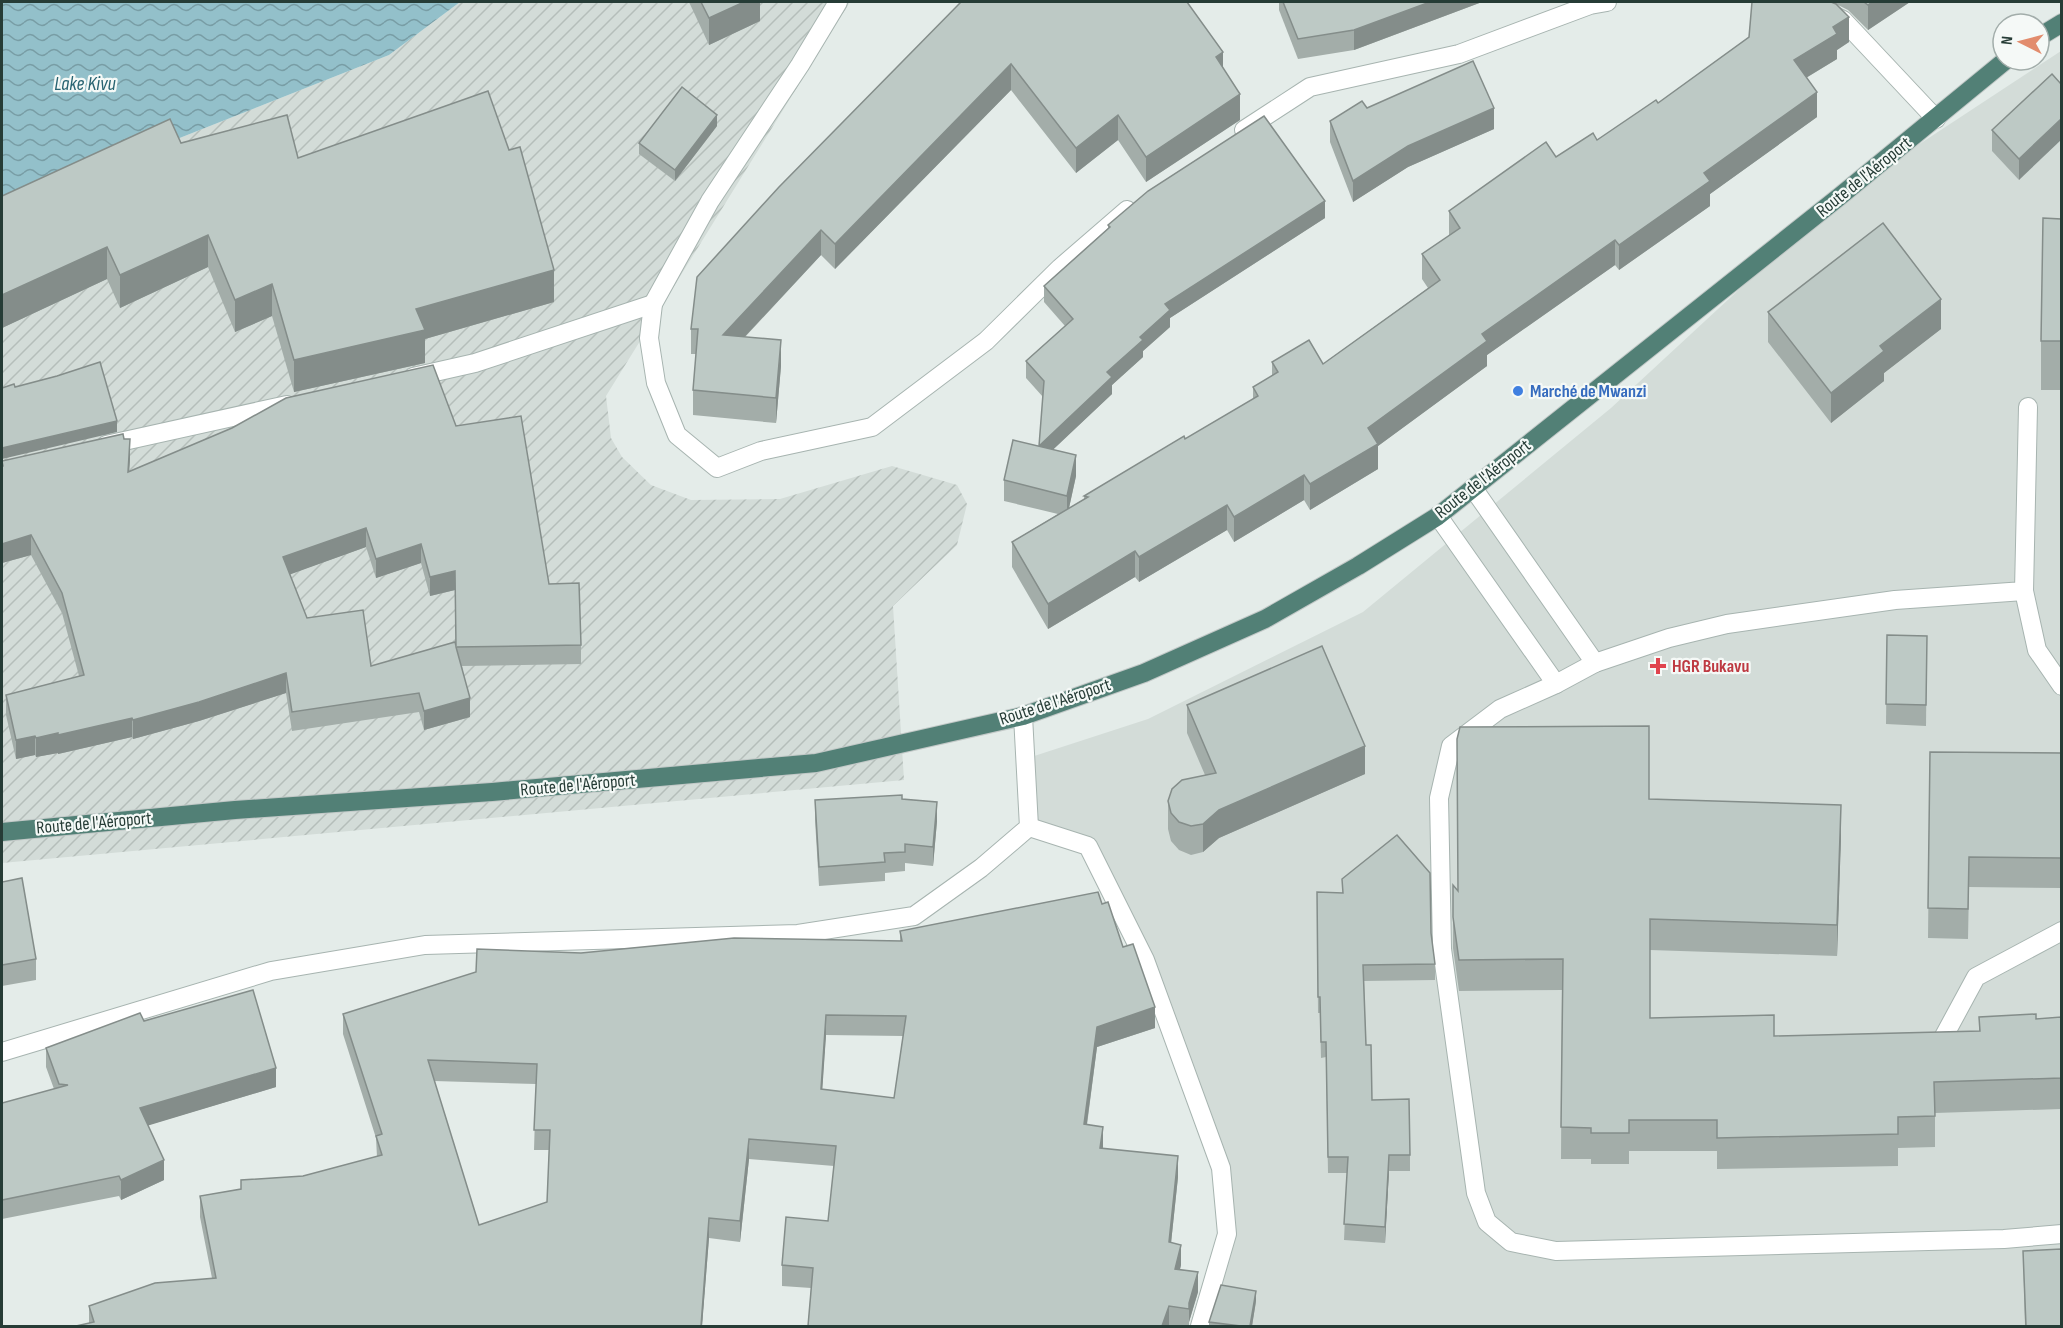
<svg xmlns="http://www.w3.org/2000/svg" width="2063" height="1328" font-family="'Sofia Sans Condensed',sans-serif">
	<style>
		.built { fill: #d3dcd8 }
		.industrial { fill: url(#industrial-furrows) }
		.water { fill: url(#water-waves) }
		.lines { fill: none; stroke-linecap: round; stroke-linejoin: round }
		.service-casing { stroke: #a7b4b0; stroke-width: 20 }
		.minor-casing { stroke: #a7b4b0; stroke-width: 20 }
		.trunk-casing { stroke: #c2c8c7; stroke-width: 20 }
		.service { stroke: #fff; stroke-width: 18 }
		.minor { stroke: #fff; stroke-width: 18 }
		.trunk { stroke: #528076; stroke-width: 18 }
		.wall { fill: #a3ada9; fill-rule: evenodd }
		.shaded-wall { fill: #848d8a }
		.building { fill: #bdc9c5; stroke: #848d8a; stroke-width: 1.5; fill-rule: evenodd }
		.shop-dot { fill: #3f7fe0; stroke: #f5f9f7; stroke-width: 2 }
		.health-dot { fill: #e0444e; stroke: #f5f9f7; stroke-width: 2 }
		.labels { text-anchor: middle; dominant-baseline: central; stroke-width: 4.5; stroke-linejoin: round; paint-order: stroke }
		.street-label { font-size: 18px; fill: #263c36; stroke: #f5f9f7 }
		.shop-label { font-size: 18px; font-weight: bold; fill: #366cbe; stroke: #f5f9f7; text-anchor: start }
		.health-label { font-size: 18px; font-weight: bold; fill: #be3a42; stroke: #f5f9f7; text-anchor: start }
		.water-label { font-size: 20px; font-style: italic; fill: #276371; stroke: #f5f9f7 }
	</style>
	<defs>
		<pattern id="industrial-furrows" width="10" height="10" patternUnits="userSpaceOnUse" patternTransform="scale(1.5)"><rect width="10" height="10" fill="#d3dcd8"/><path d="M-1 1l2-2M0 10L10 0M9 11l2-2" fill="none" stroke="#b5beba"/></pattern>
		<pattern id="water-waves" width="16" height="10" patternUnits="userSpaceOnUse" patternTransform="scale(1.5)"><rect width="16" height="10" fill="#93c0ca"/><path d="M0 5q4-4 8 0t8 0" fill="none" stroke="#789da5"/></pattern>
	</defs>
	<rect width="100%" height="100%" fill="#e4ece9"/>
	<polygon class="built" points="2061,51 2061,1326 1200,1326 1227,1234 1221,1168 1088,846 1029,827 1025,759 1148,719 1363,612 1611,408 1839,197"/>
	<polygon class="industrial" points="460,2 850,2 606,396 611,438 622,457 651,485 691,500 780,499 892,466 957,485 967,504 957,545 893,606 904,780 2,863 2,204 167,143 389,55"/>
	<polygon class="water" points="2,2 460,2 389,55 167,143 2,204"/>
	<g class="lines">
		<defs>
			<g id="service">
				<polyline points="413,377 475,363 653,304"/>
				<polyline points="2028,407 2024,591 1895,600 1727,624 1669,638 1595,663 1556,684 1500,709 1451,746 1439,798 1442,949 1476,1193 1487,1222 1511,1242 1556,1251 2004,1239 2062,1234"/>
				<polyline points="106,445 287,405"/>
				<polyline points="1473,488 1595,663"/>
				<polyline points="1438,516 1556,684"/>
				<polyline points="2024,591 2037,650 2062,686"/>
			</g>
			<g id="minor">
				<polyline points="838,2 800,65 710,201 653,304 649,338 656,383 677,435 717,468 761,451 872,427 986,341 1060,268 1127,210"/>
				<polyline points="1806,2 1843,20 1936,119"/>
				<polyline points="1244,130 1310,87 1459,54 1590,5 1607,2"/>
				<polyline points="1029,827 1088,846 1145,960 1221,1168 1227,1234 1200,1326"/>
				<polyline points="1937,1049 1976,977 2062,931"/>
				<polyline points="2,1052 271,971 425,945 798,934 914,916 981,868 1029,827 1023,716"/>
			</g>
			<g id="trunk">
				<polyline points="2039,37 2062,23"/>
				<polyline points="2,832 235,810 492,792 816,763 1023,716 1144,673 1265,619 1358,566 1438,516 1839,197 2006,60"/>
			</g>
		</defs>
		<use href="#service" class="service-casing"/>
		<use href="#minor" class="minor-casing"/>
		<use href="#trunk" class="trunk-casing"/>
		<use href="#service" class="service"/>
		<use href="#minor" class="minor"/>
		<use href="#trunk" class="trunk"/>
	</g>
	<g class="wall">
		<polygon points="689,2 760,2 760,21 709,45"/>
		<polygon points="961,2 1223,68 1240,120 1146,182 1118,140 1076,173 1011,90 835,269 821,255 745,337 781,366 776,423 693,415 693,390 696,354 691,354 691,329"/>
		<polygon points="1279,2 1482,2 1354,50 1298,59 1279,10"/>
		<polygon points="1752,2 1910,2 1868,30 1848,10 1836,4 1849,42 1837,50 1837,59 1806,78 1817,117 1710,194 1710,206 1619,270 1615,265 1487,355 1487,366 1378,446 1378,469 1310,510 1304,500 1234,542 1227,530 1139,582 1135,577 1048,629 1012,567 1012,542 1058,514 1004,501 1004,480 1039,446 1043,397 1026,378 1026,361 1065,326 1044,302 1044,286 1108,228 1108,225 1325,218 1170,318 1170,327 1143,351 1143,357 1112,385 1112,394 1053,449 1076,476 1069,508 1084,499 1084,496 1185,439 1253,399 1253,387 1272,376 1272,362 1323,364 1428,288 1422,279 1422,254 1449,236 1449,211 1556,157 1597,140 1658,103 1749,37"/>
		<polygon points="2061,84 2019,180 1992,151 1992,130"/>
		<polygon points="1367,108 1494,129 1408,167 1353,202 1330,142 1330,121"/>
		<polygon points="717,126 675,181 639,154 639,143"/>
		<polygon points="181,143 298,158 554,302 425,339 425,363 294,392 272,316 235,332 208,267 120,308 107,279 2,328"/>
		<polygon points="2061,219 2061,390 2041,390 2041,341"/>
		<polygon points="1768,312 1941,329 1884,373 1884,381 1831,423 1768,342"/>
		<path d="M 456,426 L 549,584 L 581,645 L 581,664 L 462,666 L 470,717 L 424,730 L 419,712 L 292,731 L 286,693 L 199,721 L 133,739 L 132,737 L 58,754 L 58,753 L 36,757 L 35,755 L 16,759 L 6,715 L 6,695 L 79,676 L 62,613 L 31,555 L 2,563 L 2,461 L 130,458 L 129,471 ZM 366,547 L 376,578 L 421,563 L 430,596 L 455,590 L 456,645 L 371,666 L 307,618 L 290,574 Z"/>
		<polygon points="1887,635 1927,636 1926,726 1886,724"/>
		<polygon points="1187,705 1365,774 1219,838 1203,852 1191,855 1179,850 1171,841 1168,829 1168,801 1205,775 1187,733"/>
		<polygon points="1930,752 2061,753 2061,888 1969,887 1968,939 1928,938"/>
		<polygon points="902,799 937,821 933,866 905,863 905,871 885,873 885,881 819,886 815,820 815,800"/>
		<polygon points="1649,799 1841,836 1837,956 1650,950 1650,1018 1774,1036 1979,1031 1979,1017 2036,1019 2061,1017 2061,1109 1935,1113 1935,1147 1898,1148 1898,1166 1717,1169 1717,1151 1629,1151 1629,1164 1591,1164 1591,1159 1561,1159 1562,990 1459,991 1453,948 1453,885 1458,891"/>
		<polygon points="2,882 36,959 36,980 2,986"/>
		<polygon points="1317,892 1431,933 1435,964 1435,980 1364,981 1366,1045 1372,1100 1410,1155 1410,1171 1389,1171 1385,1243 1344,1240 1347,1173 1328,1173 1326,1057 1321,1058 1320,1013 1318,1013"/>
		<path d="M 1102,904 L 1123,947 L 1155,1028 L 1097,1047 L 1087,1125 L 1103,1149 L 1178,1177 L 1171,1243 L 1181,1265 L 1180,1269 L 1198,1292 L 1189,1322 L 1189,1326 L 808,1326 L 811,1288 L 782,1286 L 782,1265 L 828,1221 L 834,1166 L 749,1159 L 740,1242 L 709,1238 L 702,1326 L 76,1326 L 89,1323 L 89,1306 L 212,1278 L 200,1217 L 200,1196 L 241,1189 L 241,1180 L 303,1176 L 377,1157 L 376,1138 L 343,1034 L 343,1014 L 581,953 L 900,941 L 900,931 ZM 826,1035 L 903,1036 L 894,1098 L 822,1089 ZM 434,1081 L 536,1084 L 534,1150 L 549,1150 L 547,1202 L 479,1225 Z"/>
		<polygon points="144,1021 276,1087 148,1125 164,1180 121,1200 119,1196 2,1219 2,1103 54,1089 46,1067 46,1048"/>
		<polygon points="2023,1251 2061,1326 2025,1326"/>
		<polygon points="1256,1301 1252,1326 1209,1326 1209,1322"/>
	</g>
	<g class="shaded-wall">
		<polygon points="744,2 760,2 760,21 709,45 709,18"/>
		<polygon points="1430,2 1482,2 1354,50 1354,30"/>
		<polygon points="1872,2 1910,2 1868,30 1868,5"/>
		<polygon points="1849,17 1849,42 1837,50 1837,59 1794,85 1794,60 1833,27"/>
		<polygon points="1223,52 1223,77 1216,57"/>
		<polygon points="1011,64 1011,90 835,269 835,244"/>
		<polygon points="1817,92 1817,117 1710,194 1710,206 1619,270 1619,245 1704,173"/>
		<polygon points="1240,94 1240,120 1146,182 1146,157"/>
		<polygon points="1494,108 1494,129 1408,167 1353,202 1353,181 1408,146"/>
		<polygon points="717,115 717,126 675,181 675,170"/>
		<polygon points="1118,115 1118,140 1076,173 1076,148"/>
		<polygon points="2061,119 2061,140 2019,180 2019,159"/>
		<polygon points="1325,201 1325,218 1170,318 1170,327 1143,351 1143,357 1112,385 1112,394 1039,463 1039,446 1140,337 1165,304"/>
		<polygon points="821,230 821,255 723,360 723,335"/>
		<polygon points="208,235 208,267 120,308 120,275"/>
		<polygon points="1615,240 1615,265 1487,355 1487,366 1378,446 1378,469 1310,510 1310,484 1368,428 1482,334"/>
		<polygon points="107,247 107,279 2,328 2,295"/>
		<polygon points="554,270 554,302 425,339 425,363 294,392 294,360 416,309"/>
		<polygon points="272,284 272,316 235,332 235,300"/>
		<polygon points="1941,299 1941,329 1884,373 1884,381 1831,423 1831,393 1880,346"/>
		<polygon points="781,340 781,366 776,423 776,398"/>
		<polygon points="117,421 117,432 2,459 2,448"/>
		<polygon points="130,439 130,458 128,491 128,472"/>
		<polygon points="1076,455 1076,476 1067,517 1067,496"/>
		<polygon points="1304,475 1304,500 1234,542 1234,517"/>
		<polygon points="1227,505 1227,530 1139,582 1139,557"/>
		<polygon points="366,528 366,547 283,577 283,557"/>
		<polygon points="31,535 31,555 2,563 2,544"/>
		<polygon points="421,544 421,563 376,578 376,559"/>
		<polygon points="1135,551 1135,577 1048,629 1048,604"/>
		<polygon points="455,571 455,590 430,596 430,577"/>
		<polygon points="286,673 286,693 199,721 133,739 133,720"/>
		<polygon points="470,698 470,717 424,730 424,711"/>
		<polygon points="132,718 132,737 58,754 58,735"/>
		<polygon points="58,733 58,753 36,757 36,738"/>
		<polygon points="35,736 35,755 16,759 16,740"/>
		<polygon points="1365,746 1365,774 1219,838 1203,852 1203,824 1219,810"/>
		<polygon points="937,802 937,821 933,866 933,847"/>
		<polygon points="1841,805 1841,836 1837,956 1837,925"/>
		<polygon points="1155,1007 1155,1028 1097,1047 1084,1145 1084,1124 1097,1027"/>
		<polygon points="826,1015 826,1035 821,1109 821,1089"/>
		<polygon points="276,1068 276,1087 140,1128 140,1108"/>
		<polygon points="1103,1127 1103,1147 1100,1169 1100,1148"/>
		<polygon points="749,1139 749,1159 740,1242 740,1221"/>
		<polygon points="1389,1155 1389,1171 1385,1243 1385,1227"/>
		<polygon points="1178,1156 1178,1177 1169,1262 1169,1242"/>
		<polygon points="164,1160 164,1180 121,1200 121,1180"/>
		<polygon points="709,1218 709,1238 702,1326 701,1326"/>
		<polygon points="1181,1245 1181,1265 1175,1289 1175,1269"/>
		<polygon points="1198,1272 1198,1292 1189,1322 1189,1303"/>
		<polygon points="1256,1291 1256,1301 1252,1326 1250,1326"/>
		<polygon points="1169,1306 1169,1326 1162,1326"/>
	</g>
	<g class="building">
		<polygon points="701,2 744,2 709,18"/>
		<polygon points="961,2 1187,2 1223,52 1216,57 1240,94 1146,157 1118,115 1076,148 1011,64 835,244 821,230 723,335 781,340 776,398 693,390 698,329 691,329 697,277 779,187"/>
		<polygon points="1283,2 1430,2 1354,30 1298,39"/>
		<polygon points="1752,2 1831,2 1836,4 1849,17 1833,27 1837,34 1794,60 1817,92 1704,173 1710,181 1619,245 1615,240 1482,334 1487,341 1368,428 1378,444 1310,484 1304,475 1234,517 1227,505 1139,557 1135,551 1048,604 1012,542 1088,497 1084,496 1184,436 1185,439 1258,396 1253,387 1278,372 1272,362 1309,340 1323,364 1440,280 1422,254 1460,228 1449,211 1546,142 1556,157 1593,133 1597,140 1656,100 1658,103 1749,37"/>
		<polygon points="1864,2 1872,2 1868,5"/>
		<polygon points="1473,61 1494,108 1408,146 1353,181 1330,121 1362,101 1367,108"/>
		<polygon points="2052,74 2061,84 2061,119 2019,159 1992,130"/>
		<polygon points="682,87 717,115 675,170 639,143"/>
		<polygon points="488,91 509,150 520,147 554,270 416,309 425,330 294,360 272,284 235,300 208,235 120,275 107,247 2,295 2,196 170,119 181,143 287,115 298,158"/>
		<polygon points="1264,116 1325,201 1165,304 1170,310 1140,337 1143,340 1107,372 1112,377 1039,446 1044,381 1026,361 1073,319 1044,286 1110,227 1108,225 1148,191"/>
		<polygon points="2043,218 2061,219 2061,341 2041,341"/>
		<polygon points="1883,223 1941,299 1880,346 1884,351 1831,393 1768,312"/>
		<polygon points="100,362 117,421 2,448 2,388 14,384 15,387 57,376"/>
		<path d="M 433,365 L 456,426 L 521,416 L 549,584 L 579,583 L 581,645 L 456,647 L 470,698 L 424,711 L 419,693 L 292,712 L 286,673 L 199,702 L 133,720 L 132,718 L 58,735 L 58,733 L 36,738 L 35,736 L 16,740 L 6,695 L 84,675 L 62,593 L 31,535 L 2,544 L 2,467 L 3,466 L 2,461 L 123,434 L 124,439 L 130,439 L 128,472 L 232,428 L 286,398 ZM 366,528 L 376,559 L 421,544 L 430,577 L 455,571 L 456,646 L 455,642 L 371,666 L 363,610 L 307,618 L 283,557 Z"/>
		<polygon points="1013,440 1076,455 1067,496 1004,480"/>
		<polygon points="1887,635 1927,636 1926,705 1886,704"/>
		<polygon points="1322,646 1365,746 1219,810 1203,824 1191,826 1179,822 1171,813 1168,801 1172,789 1182,780 1216,773 1187,705"/>
		<polygon points="1649,726 1649,799 1841,805 1837,925 1650,919 1650,1018 1774,1015 1774,1036 1980,1031 1979,1017 2036,1014 2036,1019 2061,1017 2061,1078 1934,1082 1935,1116 1898,1117 1898,1134 1717,1138 1717,1120 1629,1120 1629,1133 1591,1133 1591,1128 1561,1127 1563,959 1459,960 1453,917 1453,885 1458,891 1457,739 1460,727"/>
		<polygon points="1930,752 2061,753 2061,858 1969,857 1968,909 1928,908"/>
		<polygon points="902,795 902,799 937,802 933,847 905,844 905,852 884,853 885,862 819,867 815,800"/>
		<polygon points="1397,835 1430,873 1431,933 1435,964 1363,965 1366,1045 1371,1045 1372,1100 1409,1099 1410,1155 1389,1155 1385,1227 1344,1224 1348,1157 1328,1157 1326,1042 1321,1042 1320,997 1318,997 1317,892 1343,893 1342,879"/>
		<polygon points="22,878 36,959 2,965 2,882"/>
		<path d="M 1098,892 L 1102,904 L 1108,902 L 1123,947 L 1133,944 L 1155,1007 L 1097,1027 L 1084,1124 L 1103,1127 L 1100,1148 L 1178,1156 L 1169,1242 L 1181,1245 L 1175,1269 L 1198,1272 L 1189,1303 L 1189,1309 L 1169,1306 L 1162,1326 L 808,1326 L 813,1268 L 782,1265 L 786,1217 L 828,1221 L 836,1146 L 749,1139 L 740,1221 L 709,1218 L 701,1326 L 76,1326 L 94,1322 L 89,1306 L 155,1283 L 216,1278 L 200,1196 L 241,1189 L 241,1180 L 303,1176 L 382,1155 L 376,1136 L 382,1134 L 343,1014 L 476,972 L 477,949 L 581,953 L 734,938 L 902,941 L 900,931 ZM 826,1015 L 906,1016 L 894,1098 L 821,1089 ZM 428,1060 L 537,1064 L 534,1130 L 550,1130 L 547,1202 L 479,1225 Z"/>
		<polygon points="253,990 276,1068 140,1108 164,1160 121,1180 119,1176 2,1200 2,1103 68,1085 59,1084 46,1048 140,1013 144,1021"/>
		<polygon points="2061,1249 2061,1326 2026,1326 2023,1251"/>
		<polygon points="1221,1285 1256,1291 1250,1326 1241,1326 1209,1322"/>
	</g>
	<circle class="shop-dot" cx="1518" cy="391" r="6"/>
	<path class="health-dot" d="M1655 657h6v6h6v6h-6v6h-6v-6h-6v-6h6z"/>
	<g class="labels">
		<g class="street-label">
			<text transform="translate(1864 177) rotate(-39)">Route de l'Aéroport</text>
			<text transform="translate(1483 479) rotate(-38)">Route de l'Aéroport</text>
			<text transform="translate(1055 702) rotate(-18)">Route de l'Aéroport</text>
			<text transform="translate(578 785) rotate(-5)">Route de l'Aéroport</text>
			<text transform="translate(94 823) rotate(-5)">Route de l'Aéroport</text>
		</g>
		<g class="shop-label">
			<text x="1530" y="391">Marché de Mwanzi</text>
		</g>
		<g class="health-label">
			<text x="1672" y="666">HGR Bukavu</text>
		</g>
		<g class="water-label">
			<text x="85" y="84">Lake Kivu</text>
		</g>
	</g>
	<rect width="2063" height="1328" fill="none" stroke="#263c36" stroke-width="6"/>
	<g transform="translate(2021 42) rotate(276)"><circle r="28" fill="#f5f9f7" stroke="#a2adaa" stroke-width="1.5"/>
	<path d="M0-4.5L10 22L0 15L-10 22Z" fill="#e28c6d"/>
	<text y="-9" font-size="16" font-weight="bold" text-anchor="middle" fill="#263c36">N</text>
	</g>
</svg>
